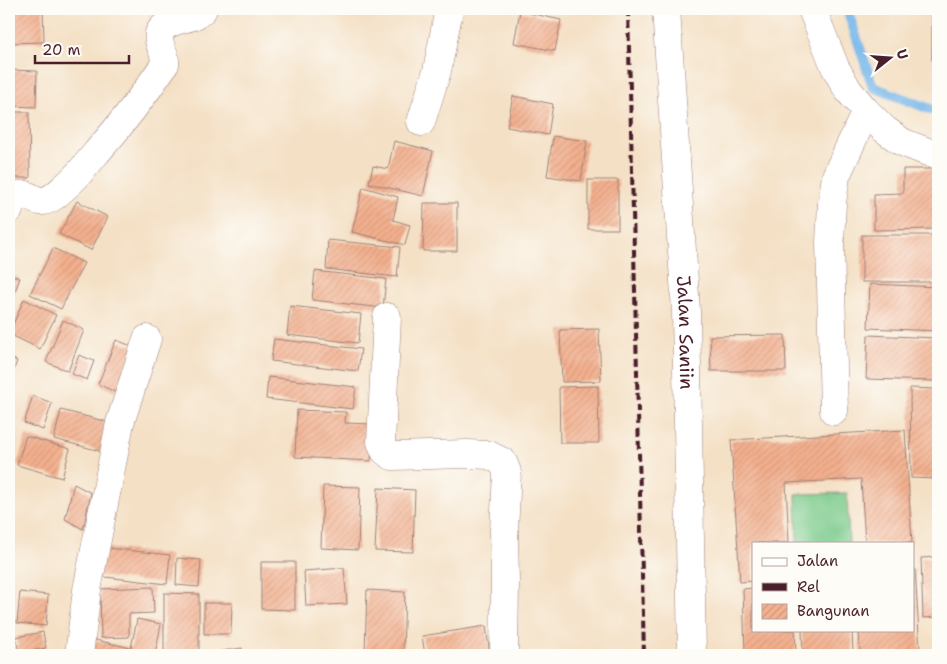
<svg xmlns="http://www.w3.org/2000/svg" width="947" height="664" font-family="'Shantell Sans',sans-serif">
	<style>
		.park { fill: #7aca8b; stroke: #62745b }
		.lines { fill: none; stroke-linecap: round; stroke-linejoin: round }
		.stream { stroke: #74b6e9; stroke-width: 10 }
		.building { fill: url(#building-hatch) }
		.minor-casing { stroke: #9f8078; stroke-width: 29 }
		.minor { stroke: #fff; stroke-width: 28 }
		.rail { stroke: #4a1f2b; stroke-width: 4; stroke-dasharray: 8 4; stroke-linecap: butt }
		.labels { text-anchor: middle; dominant-baseline: central; stroke-width: 5; stroke-linejoin: round; paint-order: stroke }
		.street-label { font-size: 19px; fill: #4a1f2b; stroke: #fdfcf7 }
	</style>
	<defs>
		<pattern id="building-hatch" width="6" height="6" patternUnits="userSpaceOnUse" patternTransform="scale(1.25)"><rect width="6" height="6" fill="#f3b08e"/><path d="M-1 1l2-2M0 6l6-6M5 7l2-2" fill="none" stroke="#d2977b"/></pattern>
	</defs>
	<rect width="100%" height="100%" fill="#fdfcf7"/>
	<filter id="ink" filterUnits="userSpaceOnUse"><feTurbulence type="fractalNoise" baseFrequency=".02" numOctaves="2"/><feDisplacementMap in="SourceGraphic" scale="10" xChannelSelector="R" yChannelSelector="G"/><feConvolveMatrix kernelMatrix="1 2 1 2 8 2 1 2 1" color-interpolation-filters="sRGB"/></filter>
	<filter id="wash" filterUnits="userSpaceOnUse"><feTurbulence type="fractalNoise" baseFrequency=".0096" numOctaves="4" result="noise"/><feDisplacementMap in="SourceGraphic" scale="20" xChannelSelector="R" yChannelSelector="G"/><feGaussianBlur stdDeviation="1.12" result="paint"/><feColorMatrix in="noise" values="0 0 0 0 0 0 0 0 0 0 0 0 0 0 0 0 0 1.4 0 .05"/><feComposite in="paint" operator="in"/></filter>
	<g filter="url(#wash)">
		<rect width="100%" height="100%" fill="#f4e0c5"/>
		<polygon class="park" points="847,493 849,543 797,543 796,494"/>
		<g class="lines">
			<polyline class="stream" points="847,9 873,87 938,112"/>
		</g>
		<g id="blocks">
			<g class="building">
				<polygon points="9,9 43,9 44,42 9,43"/>
				<rect x="932" y="9" width="6" height="50"/>
				<polygon points="520,11 561,20 555,51 514,43"/>
				<polygon points="9,70 37,71 36,107 9,106"/>
				<polygon points="513,96 553,104 548,135 507,127"/>
				<polygon points="9,112 29,112 30,178 9,178"/>
				<polygon points="553,136 587,141 581,181 547,176"/>
				<polygon points="394,141 433,151 423,196 369,183 373,166 388,169"/>
				<polygon points="903,169 937,169 938,229 874,230 874,194 903,193"/>
				<rect x="588" y="180" width="30" height="49"/>
				<polygon points="363,187 398,197 393,220 410,225 405,245 352,232"/>
				<polygon points="77,201 108,217 91,250 59,234"/>
				<polygon points="424,203 457,203 457,251 423,251"/>
				<rect x="862" y="235" width="74" height="47"/>
				<polygon points="328,240 400,247 397,277 326,269"/>
				<polygon points="53,248 84,263 61,309 30,294"/>
				<polygon points="315,271 386,279 383,308 312,300"/>
				<polygon points="9,274 20,278 9,308"/>
				<polygon points="870,284 938,287 937,331 868,328"/>
				<polygon points="24,299 56,315 40,349 9,334"/>
				<polygon points="290,306 361,314 358,343 287,335"/>
				<polygon points="63,320 84,330 68,371 46,362"/>
				<polygon points="599,329 601,381 562,382 560,330"/>
				<polygon points="785,335 786,371 711,371 710,336"/>
				<polygon points="868,335 937,338 935,381 866,379"/>
				<polygon points="274,339 361,349 358,371 271,361"/>
				<polygon points="116,340 134,347 115,392 98,384"/>
				<polygon points="79,355 94,361 87,380 72,374"/>
				<polygon points="9,357 17,361 9,384"/>
				<polygon points="268,377 356,387 353,409 266,399"/>
				<polygon points="598,386 599,443 560,443 559,387"/>
				<polygon points="910,388 936,389 936,406 938,406 938,479 911,478"/>
				<polygon points="33,396 52,403 43,430 24,423"/>
				<polygon points="61,410 112,423 104,452 54,439"/>
				<polygon points="297,410 346,412 345,423 373,424 371,461 295,457"/>
				<polygon points="905,430 912,543 865,543 861,479 786,483 789,543 753,543 753,581 740,582 731,440"/>
				<polygon points="26,436 70,449 62,478 17,465"/>
				<polygon points="74,484 91,493 83,529 65,519"/>
				<polygon points="323,486 360,487 358,550 321,548"/>
				<polygon points="378,488 415,490 413,552 375,551"/>
				<polygon points="99,547 170,555 167,584 96,576"/>
				<polygon points="938,557 938,617 923,618 921,558"/>
				<polygon points="177,558 201,560 199,587 176,585"/>
				<polygon points="261,562 295,562 295,610 261,609"/>
				<polygon points="344,568 347,604 306,606 304,571"/>
				<polygon points="913,569 915,569 920,651 860,655 859,630 913,630"/>
				<polygon points="153,587 154,613 129,614 129,637 101,638 100,589"/>
				<polygon points="753,588 753,630 795,630 796,655 745,655 743,589"/>
				<polygon points="367,590 405,592 403,654 365,653"/>
				<polygon points="20,592 48,595 46,626 17,623"/>
				<polygon points="164,593 199,594 199,655 164,655"/>
				<polygon points="204,603 232,603 231,634 204,634"/>
				<polygon points="137,619 161,624 155,655 87,655 91,639 131,648"/>
				<polygon points="486,626 490,655 425,655 422,636"/>
				<polygon points="802,630 852,630 853,652 803,655"/>
				<polygon points="43,632 46,648 19,653 16,637"/>
				<polygon points="242,648 243,655 217,655 216,652"/>
			</g>
		</g>
	</g>
	<g filter="url(#ink)">
		<use href="#blocks" fill-opacity="0" stroke="#9f8078" stroke-width="1"/>
		<g class="lines">
			<defs>
				<g id="minor">
					<path id="s1" d="M 666,9 L 686,311 L 692,655"/>
					<polyline points="812,9 835,67 848,90 866,111 884,129 902,142 938,156"/>
					<polyline points="421,122 437,71 449,9"/>
					<path d="M 9,210 C 10,205 11,201 16,197 C 25,190 31,200 40,201 C 50,202 59,192 66,186 C 78,176 87,164 97,152 C 122,124 144,95 165,64 C 167,52 153,39 161,30 C 171,17 194,21 203,9"/>
					<polyline points="387,317 381,442 385,451 392,456 467,454 489,455 503,462 507,472 504,531 505,582 504,655"/>
					<polyline points="834,411 830,242 832,203 836,176 866,111"/>
					<polyline points="79,655 87,590 120,423 147,339"/>
				</g>
			</defs>
			<use href="#minor" class="minor-casing"/>
			<use href="#minor" class="minor"/>
			<polyline class="rail" points="628,9 644,655"/>
		</g>
	</g>
	<g class="labels">
		<g class="street-label">
			<text stroke="none"><textPath href="#s1" startOffset="324">Jalan Saniin</textPath></text>
		</g>
	</g>
	<rect width="947" height="664" fill="none" stroke="#fdfcf7" stroke-width="30"/>
	<rect x="752" y="542" width="162" height="90" fill="#fdfcf7" stroke="#b5a4a5"/>
	<rect x="762" y="558" width="25" height="8" fill="#ffffff" stroke="#b5a4a5"/>
	<text x="797" y="566" font-size="15" fill="#4a1f2b">Jalan</text>
	<rect x="762" y="583" width="25" height="8" fill="#4a1f2b" stroke="#b5a4a5"/>
	<text x="797" y="592" font-size="15" fill="#4a1f2b">Rel</text>
	<rect x="762" y="604" width="25" height="15" fill="url(#building-hatch)" stroke="#b5a4a5"/>
	<text x="797" y="616" font-size="15" fill="#4a1f2b">Bangunan</text>
	<g transform="translate(890 58) rotate(73)" stroke="#fdfcf7" stroke-width="4" paint-order="stroke">
	<path d="M0-4L9 19L0 12L-9 19Z" fill="#4a1f2b"/>
	<text y="-8" font-size="14" font-weight="bold" text-anchor="middle" fill="#4a1f2b">U</text>
	</g>
	<path d="M35 55v8h94v-8" fill="none" stroke="#4a1f2b" stroke-width="2.5"/>
	<text x="42" y="55" font-size="15" fill="#4a1f2b" stroke="#fdfcf7" stroke-width="4" paint-order="stroke">20 m</text>
</svg>
